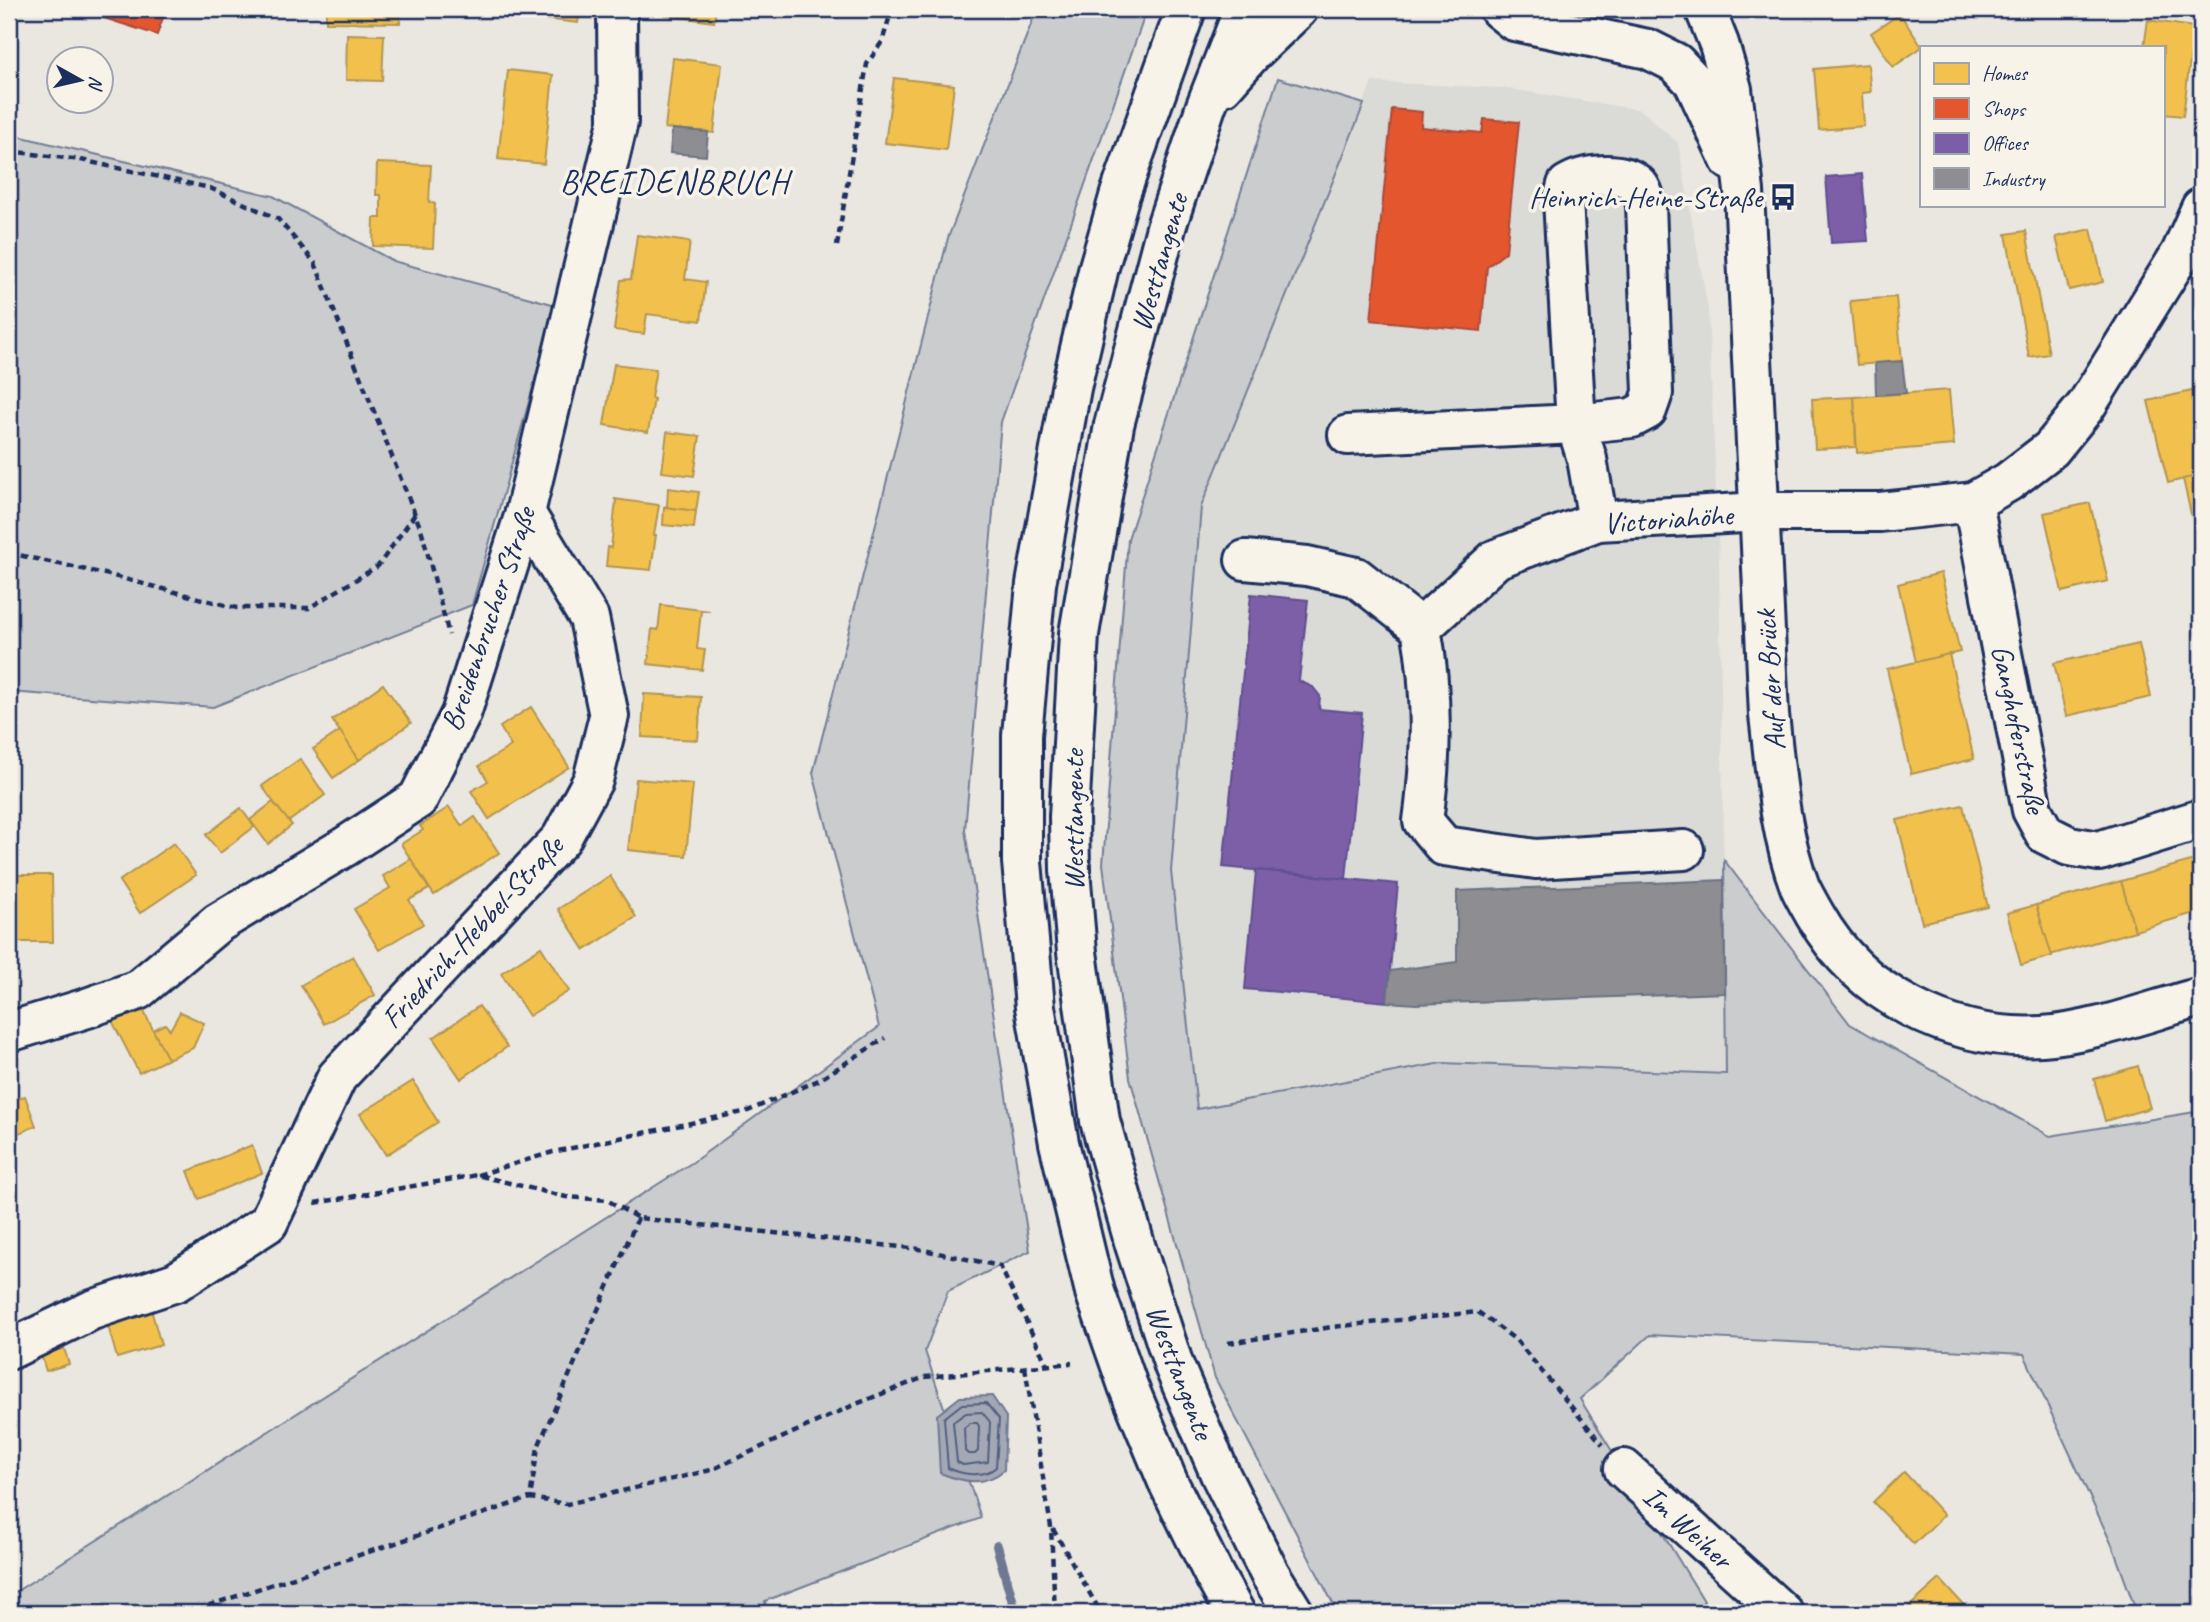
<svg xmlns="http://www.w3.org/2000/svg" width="2210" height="1622" font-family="Caveat,sans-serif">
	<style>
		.built { fill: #dadad6 }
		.green { fill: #cbcccd; stroke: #737e96; stroke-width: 2 }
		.water { fill: #a3a8b4; stroke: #6d7892; stroke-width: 2 }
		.homes { fill: #f2c14e; stroke: #b29553; stroke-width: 2 }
		.shops { fill: #e4572e; stroke: #a84b3c; stroke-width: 2 }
		.offices { fill: #7b5ea7; stroke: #5e5091; stroke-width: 2 }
		.industry { fill: #8d8d92; stroke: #6b7182; stroke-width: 2 }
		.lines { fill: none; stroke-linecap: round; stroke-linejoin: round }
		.shore { stroke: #515f80; stroke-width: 2 }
		.stream { stroke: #6d7892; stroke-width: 10 }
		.minor-casing { stroke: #1b2f5e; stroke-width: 44 }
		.major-casing { stroke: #1b2f5e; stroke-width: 44 }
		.highway-casing { stroke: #1b2f5e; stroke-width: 44 }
		.path { stroke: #1b2f5e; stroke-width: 4.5; stroke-dasharray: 7 5; stroke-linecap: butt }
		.minor { stroke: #f7f3e8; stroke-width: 38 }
		.major { stroke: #f7f3e8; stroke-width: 38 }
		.highway { stroke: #f7f3e8; stroke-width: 38 }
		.labels { text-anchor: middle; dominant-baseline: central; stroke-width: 7; stroke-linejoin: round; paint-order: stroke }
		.poi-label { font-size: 30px; fill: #1b2f5e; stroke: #f7f3e8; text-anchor: end }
		.street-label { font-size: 30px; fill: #1b2f5e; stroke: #f7f3e8 }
		.quarter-label { font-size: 33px; letter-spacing: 2px; fill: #1b2f5e; stroke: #f7f3e8 }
	</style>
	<rect width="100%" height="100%" fill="#eae7e0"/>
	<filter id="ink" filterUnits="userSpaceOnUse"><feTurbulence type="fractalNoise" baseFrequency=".0143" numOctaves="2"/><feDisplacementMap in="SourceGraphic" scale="14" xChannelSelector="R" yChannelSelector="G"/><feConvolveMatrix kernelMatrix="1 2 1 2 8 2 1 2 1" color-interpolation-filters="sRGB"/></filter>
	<g filter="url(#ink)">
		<polygon class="built" points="1372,82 1503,88 1641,110 1678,143 1708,309 1719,560 1727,1074 1442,1063 1197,1109 1171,871 1201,507"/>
		<g class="green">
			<polygon points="1037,9 1147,9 1001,422 965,830 1030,1251 948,1291 925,1351 981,1518 765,1601 767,1613 9,1613 9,1596 693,1162 879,1027 813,773 948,238"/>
			<polygon points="1278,78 1364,104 1201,507 1171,871 1197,1109 1442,1063 1726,1074 1724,860 1850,1024 2050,1136 2201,1111 2201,1613 2137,1613 2112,1545 2024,1354 1650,1335 1580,1399 1704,1601 1694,1613 1338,1613 1215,1378 1130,1078 1103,864 1128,539"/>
			<polygon points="9,134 273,196 393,261 556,305 472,605 213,707 9,692"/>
		</g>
		<path class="water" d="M 992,1396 L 1006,1417 L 1004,1470 C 984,1487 963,1482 940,1473 L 937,1415 L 960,1397 Z"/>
		<g class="homes">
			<polygon points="326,9 400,9 400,23 326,22"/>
			<polygon points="508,9 580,9 578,23 508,15"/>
			<polygon points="666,9 716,9 714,22 665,15"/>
			<polygon points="1900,14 1922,47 1893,67 1871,33"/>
			<polygon points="2148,20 2194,27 2183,116 2163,114 2163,47 2144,47"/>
			<polygon points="347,34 384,35 382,81 346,80"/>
			<polygon points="673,58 722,64 714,133 665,128"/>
			<polygon points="1868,64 1871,92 1862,93 1864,126 1819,130 1814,69"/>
			<polygon points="508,70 553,75 544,164 498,159"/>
			<polygon points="894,78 954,85 946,150 885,143"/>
			<polygon points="377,163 431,165 429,202 435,204 433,248 373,246 374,218 381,218 381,195 376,195"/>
			<polygon points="2091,229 2103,282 2069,290 2056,237"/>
			<polygon points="2026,231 2049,354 2029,357 2006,234"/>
			<polygon points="637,235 690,242 685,279 706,282 701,321 647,314 644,334 614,330 621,280 631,279"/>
			<polygon points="1896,297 1902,361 1857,365 1850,301"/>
			<polygon points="614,364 656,369 651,398 654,399 648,432 604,425"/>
			<polygon points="1949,390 1954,445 1857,453 1854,397"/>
			<polygon points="2196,390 2201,411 2201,475 2168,483 2148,401"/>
			<polygon points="1854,397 1856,447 1815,449 1812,399"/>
			<polygon points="667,432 700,436 694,476 662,472"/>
			<polygon points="2201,475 2201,558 2183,479"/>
			<polygon points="668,488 699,492 696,511 664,507 667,506"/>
			<polygon points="614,499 659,505 654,535 656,535 651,570 606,566 608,547 611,548 616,500"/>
			<polygon points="2090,503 2108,581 2062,592 2044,513"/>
			<polygon points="664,507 696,511 694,528 663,525"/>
			<polygon points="1941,573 1960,652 1916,662 1898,584"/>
			<polygon points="661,605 710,611 701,611 697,649 705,650 702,670 648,664 652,629 658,630"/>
			<polygon points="2139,644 2151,697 2066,716 2054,663"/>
			<polygon points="1949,654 1974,759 1911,774 1887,669"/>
			<polygon points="383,684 411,723 359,760 332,720"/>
			<polygon points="644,694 701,697 698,740 642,737"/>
			<polygon points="531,707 569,767 489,819 471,791 488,781 479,766 511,746 500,727"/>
			<polygon points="340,731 359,760 333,778 313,749"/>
			<polygon points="300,759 325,795 288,822 262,786"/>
			<polygon points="636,779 693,784 686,856 628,850"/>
			<polygon points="273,802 292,825 268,844 250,820"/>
			<polygon points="1963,805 1988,907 1922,923 1897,820"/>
			<polygon points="449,807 462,826 475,817 499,853 434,895 401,844 423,830 420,826"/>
			<polygon points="241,808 254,827 220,853 206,835"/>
			<polygon points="174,843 196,875 140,913 119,881"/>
			<polygon points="2201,858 2201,911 2135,931 2121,881"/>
			<polygon points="411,859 429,889 409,900 423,924 379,950 354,909 390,888 383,876"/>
			<polygon points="15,875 52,875 53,942 9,942 9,893 15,893"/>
			<polygon points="610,876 636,917 585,950 558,909"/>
			<polygon points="2121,881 2135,931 2050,955 2036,905"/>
			<polygon points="2036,905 2052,956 2021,965 2007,913"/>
			<polygon points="541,947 569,991 529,1016 501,973"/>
			<polygon points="353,956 375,995 324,1024 301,985"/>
			<polygon points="139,1002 168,1059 139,1073 110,1017"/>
			<polygon points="479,1006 507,1047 461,1079 433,1038"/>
			<polygon points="180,1012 204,1023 193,1048 168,1059 153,1030 165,1024 170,1030"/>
			<polygon points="2138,1066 2150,1108 2105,1121 2094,1079"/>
			<polygon points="413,1081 438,1122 386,1155 360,1114"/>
			<polygon points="25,1096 36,1126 9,1137 9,1102"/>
			<polygon points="252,1145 262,1173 199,1199 188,1171"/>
			<polygon points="149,1302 161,1345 117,1358 105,1315"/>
			<polygon points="64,1348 69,1364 46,1371 41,1355"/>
			<polygon points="1904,1472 1944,1515 1914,1544 1873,1502"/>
			<polygon points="1940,1579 1971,1613 1902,1613"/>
		</g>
		<g class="shops">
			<polygon points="104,9 166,9 157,35 101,17"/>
			<polygon points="1392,109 1422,112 1421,127 1482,133 1484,119 1519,122 1506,252 1487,267 1481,331 1371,320"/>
		</g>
		<g class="offices">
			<polygon points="1862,174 1868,241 1831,243 1826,177"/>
			<polygon points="1251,594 1308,600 1299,681 1313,687 1320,696 1319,709 1362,713 1346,879 1223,867"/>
			<polygon points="1256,870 1398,884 1387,1002 1245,989"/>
		</g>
		<g class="industry">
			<polygon points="672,129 708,132 706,156 670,153"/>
			<polygon points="1902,361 1906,393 1876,395 1875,363"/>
			<polygon points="1724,880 1725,993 1416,1004 1387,1002 1390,971 1457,962 1457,891"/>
		</g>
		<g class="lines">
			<g class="shore">
				<path d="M 986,1403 L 999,1419 L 996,1467 C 984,1478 963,1475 948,1468 L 944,1418 L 962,1404 Z"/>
				<polygon points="982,1412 990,1422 988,1462 963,1465 957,1462 953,1422 966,1413"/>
				<polygon points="970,1423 977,1423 979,1426 978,1451 975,1454 968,1454 965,1451 964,1428"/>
			</g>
			<polyline class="stream" points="997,1546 1016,1613"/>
			<defs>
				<g id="minor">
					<path d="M 1348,435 L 1576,424 L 1632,418 L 1647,410 L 1653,393 L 1646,204 C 1644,197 1642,188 1637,184 C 1621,170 1583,174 1567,185 L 1563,200 L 1576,424 L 1587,459 L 1598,521"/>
					<polyline points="1973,502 2032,810 2045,834 2069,846 2099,851 2201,819"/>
					<polyline points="1245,560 1307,566 1356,577 1421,628"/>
					<path d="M 1684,850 L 1536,859 L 1444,846 L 1423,821 C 1432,756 1433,692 1421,628 L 1496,559 L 1598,521 L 1761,512 L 1880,512 L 1973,502 L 2008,482 L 2051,449 L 2086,406 L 2181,253 L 2201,208"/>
					<polyline points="9,1032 87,1008 138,990 218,923 343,848 418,799 461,714 525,513 618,122 617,9"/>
					<polyline points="9,1350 92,1310 176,1282 268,1223 337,1077 561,839 593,780 609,716 589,618 525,513"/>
					<polyline points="1624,1469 1783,1613"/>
				</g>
				<g id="major">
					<polyline points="1499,9 1514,21 1648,49 1676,63 1694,82 1730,160"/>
					<path d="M 1705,9 L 1719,44 L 1732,89 L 1744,191 L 1769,715 C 1776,773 1779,832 1800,887 C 1804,896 1810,906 1815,915 C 1860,995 1950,1041 2042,1036 C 2092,1033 2152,1010 2201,997"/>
				</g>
				<g id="highway">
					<polyline points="1186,9 1120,194 1099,267 1071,388 1036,584 1022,735 1022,862 1035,1007 1059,1143 1095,1292 1128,1386 1168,1482 1214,1575 1235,1613"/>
					<polyline points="1244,9 1206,106 1167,224 1114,425 1079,634 1069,817 1070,870 1077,952 1100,1121 1135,1245 1174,1366 1221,1476 1270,1574 1294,1613"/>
					<polyline points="1223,86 1253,52 1298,9"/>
				</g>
			</defs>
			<use href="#minor" class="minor-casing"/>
			<use href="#major" class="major-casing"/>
			<use href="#highway" class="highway-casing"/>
			<g class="path">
				<polyline points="9,151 81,160 210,188 278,219 315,263 422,532 449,635"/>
				<polyline points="837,246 867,64 882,42 892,9"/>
				<polyline points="9,553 105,574 237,608 309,608 378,566 415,514"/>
				<polyline points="478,1175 553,1152 748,1111 819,1080 885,1038"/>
				<polyline points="315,1203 477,1175 566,1197 607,1200 638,1218 919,1249 1000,1266 1047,1365"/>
				<polyline points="638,1218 538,1447 530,1498 567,1504 711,1470 856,1404 925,1377 1072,1363"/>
				<polyline points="1228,1343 1332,1327 1478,1312 1516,1340 1603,1445"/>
				<polyline points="1025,1367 1051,1527 1055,1613"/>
				<polyline points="1053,1529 1101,1613"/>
				<polyline points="186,1613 530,1498"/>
			</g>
			<use href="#minor" class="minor"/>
			<use href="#major" class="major"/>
			<use href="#highway" class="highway"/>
		</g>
	</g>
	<defs>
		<symbol id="bus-bare" viewBox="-9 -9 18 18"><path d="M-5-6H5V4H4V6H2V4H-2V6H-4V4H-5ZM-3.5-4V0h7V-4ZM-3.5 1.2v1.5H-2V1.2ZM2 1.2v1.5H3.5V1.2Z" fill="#1b2f5e" stroke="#f7f3e8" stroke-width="2.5" paint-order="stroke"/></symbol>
	</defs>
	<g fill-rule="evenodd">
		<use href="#bus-bare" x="1764" y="178" width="38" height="38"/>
	</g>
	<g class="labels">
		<g class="poi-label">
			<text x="1762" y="197">Heinrich-Heine-Straße</text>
		</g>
		<g class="street-label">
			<text transform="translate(1159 262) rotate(-74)">Westtangente</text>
			<text transform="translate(1668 519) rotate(-4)">Victoriahöhe</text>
			<text transform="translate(488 619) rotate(-71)">Breidenbrucher Straße</text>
			<text transform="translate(1770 680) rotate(-94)">Auf der Brück</text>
			<text transform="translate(2019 729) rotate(78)">Ganghoferstraße</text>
			<text transform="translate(1073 820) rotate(-90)">Westtangente</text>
			<text transform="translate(472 932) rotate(-47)">Friedrich-Hebbel-Straße</text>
			<text transform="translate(1180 1372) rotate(69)">Westtangente</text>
			<text transform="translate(1688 1527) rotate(42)">Im Weiher</text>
		</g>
		<g class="quarter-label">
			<text x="675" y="182">BREIDENBRUCH</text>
		</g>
	</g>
	<rect width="2210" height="1622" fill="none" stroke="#f7f3e8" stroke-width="35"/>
	<rect x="18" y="18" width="2175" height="1587" fill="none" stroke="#1b2f5e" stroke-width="2.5" filter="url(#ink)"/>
	<rect x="1920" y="46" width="245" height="161" fill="#f7f3e8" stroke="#9fa5b1" stroke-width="2"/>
	<rect x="1934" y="63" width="35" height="21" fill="#f2c14e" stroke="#9fa5b1" stroke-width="2"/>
	<text x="1982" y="80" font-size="21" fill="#1b2f5e">Homes</text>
	<rect x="1934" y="98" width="35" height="21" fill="#e4572e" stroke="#9fa5b1" stroke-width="2"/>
	<text x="1982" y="116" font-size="21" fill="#1b2f5e">Shops</text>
	<rect x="1934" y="133" width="35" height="21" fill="#7b5ea7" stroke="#9fa5b1" stroke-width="2"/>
	<text x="1982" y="150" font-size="21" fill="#1b2f5e">Offices</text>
	<rect x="1934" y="168" width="35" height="21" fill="#8d8d92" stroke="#9fa5b1" stroke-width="2"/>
	<text x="1982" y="186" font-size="21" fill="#1b2f5e">Industry</text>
	<g transform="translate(80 80) rotate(98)"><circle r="33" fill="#f7f3e8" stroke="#9fa5b1" stroke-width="2"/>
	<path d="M0-5L12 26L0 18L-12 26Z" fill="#1b2f5e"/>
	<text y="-10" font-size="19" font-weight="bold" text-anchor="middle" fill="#1b2f5e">N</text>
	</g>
</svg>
